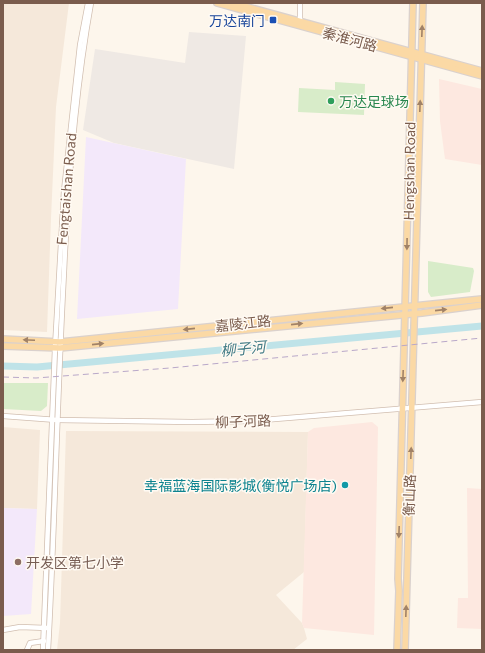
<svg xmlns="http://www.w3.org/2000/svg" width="485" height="653" font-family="Commissioner,'Noto Sans SC',sans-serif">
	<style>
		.residential { fill: #f5e8da }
		.commercial { fill: #fde8e0 }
		.industrial { fill: #efe9e4 }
		.education { fill: #f3e8fa }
		.green { fill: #d8ecc9 }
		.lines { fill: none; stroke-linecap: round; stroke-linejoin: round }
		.river { stroke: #bfe3e8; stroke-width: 7 }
		.minor-casing { stroke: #d1beb0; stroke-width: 6 }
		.major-casing { stroke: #dad1cd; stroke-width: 8 }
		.minor { stroke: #fff; stroke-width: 4.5 }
		.major { stroke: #fbd9a5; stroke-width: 5.5 }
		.rail { stroke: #b9a8c9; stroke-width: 1; stroke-dasharray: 6 4; stroke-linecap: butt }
		.oneway { fill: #a18267 }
		.transit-dot { fill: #1a4fb4; stroke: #fffaf3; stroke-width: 1.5 }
		.leisure-dot { fill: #2e9e5b; stroke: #fffaf3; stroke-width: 1.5 }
		.culture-dot { fill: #0f9aa8; stroke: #fffaf3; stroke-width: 1.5 }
		.education-dot { fill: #8d6e63; stroke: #fffaf3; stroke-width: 1.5 }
		.labels { text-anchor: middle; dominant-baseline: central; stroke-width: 3; stroke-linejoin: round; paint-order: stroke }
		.transit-label { font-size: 14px; fill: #164399; stroke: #fffaf3; text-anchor: end }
		.street-label { font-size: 14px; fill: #7a5c4d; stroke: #fffaf3 }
		.leisure-label { font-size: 14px; fill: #27864d; stroke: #fffaf3; text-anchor: start }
		.culture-label { font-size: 14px; fill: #0d838f; stroke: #fffaf3; text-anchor: end }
		.education-label { font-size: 14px; fill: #785e54; stroke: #fffaf3; text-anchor: start }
		.water-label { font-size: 15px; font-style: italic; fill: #437c86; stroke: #fffaf3 }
	</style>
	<rect width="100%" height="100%" fill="#fdf6ec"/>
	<g class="residential">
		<polygon points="3,3 69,3 56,107 51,218 47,332 3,330"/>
		<polygon points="3,427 40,430 37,509 3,508"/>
		<polygon points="66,431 308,432 304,572 276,595 302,623 304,628 307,639 293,650 57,650 60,623"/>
	</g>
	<g class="commercial">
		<polygon points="439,79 482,89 482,165 445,159 440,121"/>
		<polygon points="372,422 378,427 374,635 304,628 302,623 308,432 314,428"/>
		<polygon points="467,488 482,489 482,629 457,628 458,598 468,598"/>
	</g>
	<polygon class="industrial" points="189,32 246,36 234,169 114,143 83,130 95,49 185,63"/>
	<g class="education">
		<polygon points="86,137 186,159 178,309 77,319"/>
		<polygon points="3,508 37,509 31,614 3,616"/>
	</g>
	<g class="green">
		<polygon points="335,82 365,84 364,115 298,112 299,88 335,90"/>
		<polygon points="428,261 473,268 474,271 470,292 431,297 428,292"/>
		<polygon points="3,383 48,383 47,406 41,411 3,409"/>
	</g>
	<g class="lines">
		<polyline class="river" points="3,366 37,367 482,326"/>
		<defs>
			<g id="minor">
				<polyline points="300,21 300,3"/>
				<polyline points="3,416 57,420 192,422 250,421 482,402"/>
				<polyline points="3,630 20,627 47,628"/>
				<polyline points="27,650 30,643 44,641"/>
				<polyline points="43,650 55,348 64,191 80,45 88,3"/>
				<path d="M 48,650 C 55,524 57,398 64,272 C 68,182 75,92 91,3"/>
			</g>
			<g id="major">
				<polyline points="217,3 482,76"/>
				<polyline points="233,3 482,71"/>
				<polyline points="3,339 60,342 482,299"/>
				<polyline points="3,346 60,348 422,313 482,305"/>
				<polyline points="397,650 399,591 398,579 413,3"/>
				<polyline points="405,650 423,3"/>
			</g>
		</defs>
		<use href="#minor" class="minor-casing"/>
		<use href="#major" class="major-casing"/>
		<use href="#minor" class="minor"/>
		<use href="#major" class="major"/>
		<polyline class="rail" points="3,377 36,378 170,368 482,338"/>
	</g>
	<defs><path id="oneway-solid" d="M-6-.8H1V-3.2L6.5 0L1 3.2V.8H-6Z"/></defs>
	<g class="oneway">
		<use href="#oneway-solid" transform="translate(422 31) rotate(-88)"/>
		<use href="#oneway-solid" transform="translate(420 106) rotate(-88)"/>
		<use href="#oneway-solid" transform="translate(407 244) rotate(91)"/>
		<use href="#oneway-solid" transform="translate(387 308) rotate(174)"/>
		<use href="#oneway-solid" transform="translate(441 310) rotate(-6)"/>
		<use href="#oneway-solid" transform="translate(297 324) rotate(-6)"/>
		<use href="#oneway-solid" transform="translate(189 329) rotate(174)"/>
		<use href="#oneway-solid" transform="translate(29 340) rotate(-178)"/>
		<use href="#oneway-solid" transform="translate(98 344) rotate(-6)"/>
		<use href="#oneway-solid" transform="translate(403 376) rotate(92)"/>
		<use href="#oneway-solid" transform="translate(411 453) rotate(-88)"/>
		<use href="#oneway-solid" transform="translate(399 532) rotate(92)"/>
		<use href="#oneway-solid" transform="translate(406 611) rotate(-88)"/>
	</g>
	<rect class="transit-dot" x="269" y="16" width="8" height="8" rx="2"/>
	<circle class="leisure-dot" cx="331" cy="101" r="4"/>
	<circle class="culture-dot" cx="345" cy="485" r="4"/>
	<circle class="education-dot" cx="18" cy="562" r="4"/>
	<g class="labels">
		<g class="transit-label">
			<text x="265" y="20">万达南门</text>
		</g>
		<g class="street-label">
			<text transform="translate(350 39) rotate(15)">秦淮河路</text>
			<text transform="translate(409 171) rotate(-89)">Hengshan Road</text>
			<text transform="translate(66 189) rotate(-85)">Fengtaishan Road</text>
			<text transform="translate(243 323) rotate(-6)">嘉陵江路</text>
			<text transform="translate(243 421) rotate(-2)">柳子河路</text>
			<text transform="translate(409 495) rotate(-88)">衡山路</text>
		</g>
		<g class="leisure-label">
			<text x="339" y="101">万达足球场</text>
		</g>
		<g class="culture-label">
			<text x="337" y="485">幸福蓝海国际影城(衡悦广场店)</text>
		</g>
		<g class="education-label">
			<text x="26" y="562">开发区第七小学</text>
		</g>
		<g class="water-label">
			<text transform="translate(243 348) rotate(-5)">柳子河</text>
		</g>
	</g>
	<rect width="485" height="653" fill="none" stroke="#7a5c4d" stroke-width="8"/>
</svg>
